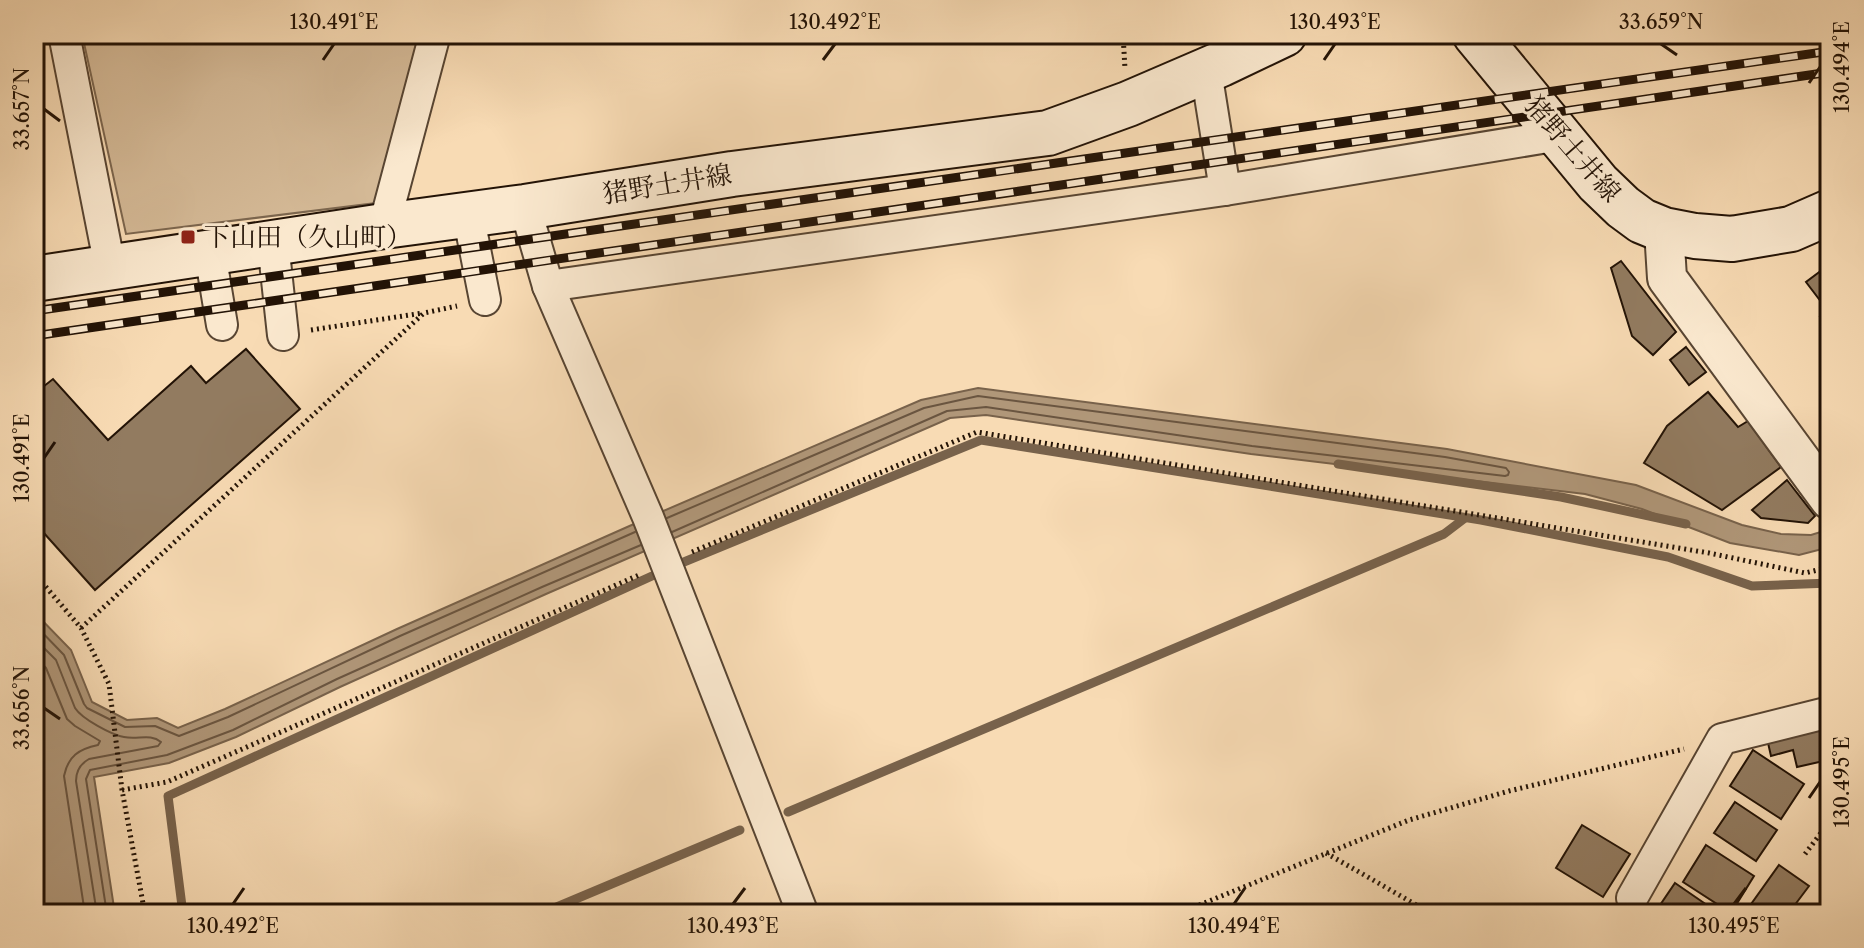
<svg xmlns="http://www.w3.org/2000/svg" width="1864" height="948" font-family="'Libre Caslon Text','Noto Serif JP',serif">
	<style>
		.green { fill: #d4b996; stroke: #7c664e; stroke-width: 2 }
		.water { fill: #b09779; stroke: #78624b; stroke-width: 2 }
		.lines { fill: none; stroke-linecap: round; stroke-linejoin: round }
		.shore { stroke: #6a5540; stroke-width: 2 }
		.stream { stroke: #78624b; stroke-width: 9 }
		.building { fill: #927b60; stroke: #231306; stroke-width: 2 }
		.minor-casing { stroke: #584532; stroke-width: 34 }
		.tertiary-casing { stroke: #584532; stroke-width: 42 }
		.secondary-casing { stroke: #231306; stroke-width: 48 }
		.path { stroke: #231306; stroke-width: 5; stroke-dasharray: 2 4; stroke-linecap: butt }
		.minor { stroke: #fae8ce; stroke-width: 30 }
		.tertiary { stroke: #fae8ce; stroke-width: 38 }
		.secondary { stroke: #fae8ce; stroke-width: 44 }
		.rail-casing { stroke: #231306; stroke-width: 9 }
		.rail { stroke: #fae8ce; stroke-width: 6; stroke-dasharray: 18; stroke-linecap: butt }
		.ticks { fill: none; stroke: #231306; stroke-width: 3 }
		.poi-dot { fill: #8f2418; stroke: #fae8ce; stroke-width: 3 }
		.labels { text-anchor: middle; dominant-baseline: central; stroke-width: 6; stroke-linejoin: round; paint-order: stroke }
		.street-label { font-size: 26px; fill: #231306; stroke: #fae8ce }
		.poi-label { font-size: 26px; fill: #231306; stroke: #fae8ce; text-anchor: start }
		.neatline { fill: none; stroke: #231306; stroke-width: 3 }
		.ticks-label { font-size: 20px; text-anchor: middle; fill: #231306 }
	</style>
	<rect width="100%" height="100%" fill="#f8dbb4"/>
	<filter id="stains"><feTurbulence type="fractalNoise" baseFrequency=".0025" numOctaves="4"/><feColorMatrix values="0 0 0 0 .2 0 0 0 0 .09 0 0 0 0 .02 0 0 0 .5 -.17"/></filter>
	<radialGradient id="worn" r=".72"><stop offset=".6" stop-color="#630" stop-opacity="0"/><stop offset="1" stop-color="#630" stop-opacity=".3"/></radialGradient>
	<polygon class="green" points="82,34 421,34 376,203 126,234"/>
	<polygon class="water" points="978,388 1447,449 1636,485 1742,525 1781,534 1811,535 1830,529 1830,547 1799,555 1730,543 1642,509 1585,494 1251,454 986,415 950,418 546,594 340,687 236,737 169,763 94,777 115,914 34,914 34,612 71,650 92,702 127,720 157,718 178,728 225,709 397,629 661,512 921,400"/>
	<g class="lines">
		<g class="shore">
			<polyline points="667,518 924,408 978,396 1445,457 1506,468 1509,472 1508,475 1505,476 1252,446 986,407 947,411 672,532"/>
			<polyline points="34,624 64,655 84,704 87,708 125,727 155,726 179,736 228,717 400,636 635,532"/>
			<path d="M 34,638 L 56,660 L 75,708 C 82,719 112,735 124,737 C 138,740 150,733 161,742 L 158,746 L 89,759 C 80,764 76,771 76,781 L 97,914"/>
			<path d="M 34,655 L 46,668 L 67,719 L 75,726 L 100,741 L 98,745 C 79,749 68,756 64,776 L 85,914"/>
			<polyline points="107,914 86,779 90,770 167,755 233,730 337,679 542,587 641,545"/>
		</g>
		<g class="stream">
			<polyline points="1338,464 1561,497 1686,524"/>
			<polyline points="679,564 981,440 1481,520 1668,557 1752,586 1830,583"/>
			<polyline points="788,812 1444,534 1465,518"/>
			<polyline points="183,914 168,796 652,576"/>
			<polyline points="540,914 740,830"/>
		</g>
	</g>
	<g class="building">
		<polygon points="1621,261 1676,332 1653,355 1632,336 1611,268"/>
		<polygon points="1830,264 1830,330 1820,317 1828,311 1806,282"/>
		<polygon points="1686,347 1706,372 1689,385 1670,360"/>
		<polygon points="246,349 300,409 95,590 34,522 34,394 53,379 108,440 191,366 206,383"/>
		<polygon points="1708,392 1738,427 1748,421 1781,467 1722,510 1644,463 1667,426"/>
		<polygon points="1787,480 1815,516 1808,523 1761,518 1752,510"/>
		<polygon points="1820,723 1828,760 1797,767 1793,750 1771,756 1766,734"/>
		<polygon points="1753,750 1804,784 1781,819 1730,786"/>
		<polygon points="1735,802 1777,830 1756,861 1714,833"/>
		<polygon points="1582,825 1630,854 1603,897 1556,868"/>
		<polygon points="1706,845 1754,876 1731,913 1683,882"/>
		<polygon points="1779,865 1809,886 1788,914 1744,914"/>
		<polygon points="1675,883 1720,914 1654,914"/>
	</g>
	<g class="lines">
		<defs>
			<g id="minor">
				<polyline points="64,34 110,267"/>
				<polyline points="1206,71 1225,190"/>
				<polyline points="525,207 548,286 648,517 803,914"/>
				<polyline points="468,214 485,300"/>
				<polyline points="384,226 435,34"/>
				<polyline points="273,243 283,335"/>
				<polyline points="210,253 222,325"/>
				<polyline points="548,286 1225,190 1560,135"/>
				<polyline points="1632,898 1722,739 1830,712"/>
			</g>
			<polyline id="tertiary" points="1664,230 1667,278 1830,500"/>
			<g id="secondary">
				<polyline points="1475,34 1598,183 1623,207 1642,221 1664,230 1695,236 1732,239 1791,229 1830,212"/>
				<polyline points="34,279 384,226 525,207 732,174 1048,133 1128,104 1221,64 1284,34"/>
			</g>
		</defs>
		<use href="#minor" class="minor-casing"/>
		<use href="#tertiary" class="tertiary-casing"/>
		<use href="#secondary" class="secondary-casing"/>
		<g class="path">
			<polyline points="1123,34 1125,69"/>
			<polyline points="311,330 423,313"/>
			<polyline points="692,552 977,432 1709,553 1805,573 1830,567"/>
			<polyline points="34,573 81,628 109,684 122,790 145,914"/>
			<polyline points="81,628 424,313 457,306"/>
			<polyline points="122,790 167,782 639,575"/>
			<polyline points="1326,853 1432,914"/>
			<polyline points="1805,854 1830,821"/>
			<polyline points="1177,914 1409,820 1509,791 1684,749"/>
		</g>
		<use href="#minor" class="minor"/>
		<use href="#tertiary" class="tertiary"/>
		<use href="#secondary" class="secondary"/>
		<defs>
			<g id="rail">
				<polyline points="34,311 1830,51"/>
				<polyline points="34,336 1830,72"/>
			</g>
		</defs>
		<use href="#rail" class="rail-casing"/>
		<use href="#rail" class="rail"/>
	</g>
	<path class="ticks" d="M 1661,44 L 1677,55M 323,60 L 334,44M 823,60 L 835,44M 1324,60 L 1335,44M 1809,83 L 1820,67M 44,109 L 60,121M 44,458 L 55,442M 44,708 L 60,719M 1809,798 L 1820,782M 233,904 L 244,888M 733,904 L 745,888M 1234,904 L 1245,888M 1734,904 L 1746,888"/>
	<rect class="poi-dot" x="180" y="229" width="16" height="16" rx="4"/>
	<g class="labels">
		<g class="street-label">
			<text transform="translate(1573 149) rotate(49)">猪野土井線</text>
			<text transform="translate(667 184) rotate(-9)">猪野土井線</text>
		</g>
		<g class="poi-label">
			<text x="204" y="237">下山田（久山町）</text>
		</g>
	</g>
	<rect width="1864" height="948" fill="none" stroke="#f8dbb4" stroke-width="88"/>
	<rect x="44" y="44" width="1776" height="860" class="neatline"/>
	<g class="ticks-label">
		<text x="334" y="29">130.491°E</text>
		<text x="835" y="29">130.492°E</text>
		<text x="1335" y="29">130.493°E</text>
		<text x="1661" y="29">33.659°N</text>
		<text transform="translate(1842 67) rotate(-90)" y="7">130.494°E</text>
		<text transform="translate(22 109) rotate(-90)" y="7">33.657°N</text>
		<text transform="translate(22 458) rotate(-90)" y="7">130.491°E</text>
		<text transform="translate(22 708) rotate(-90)" y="7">33.656°N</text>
		<text transform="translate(1842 782) rotate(-90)" y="7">130.495°E</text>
		<text x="233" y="933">130.492°E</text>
		<text x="733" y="933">130.493°E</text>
		<text x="1234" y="933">130.494°E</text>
		<text x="1734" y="933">130.495°E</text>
	</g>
	<rect width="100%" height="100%" filter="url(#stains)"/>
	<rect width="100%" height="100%" fill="url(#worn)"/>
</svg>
